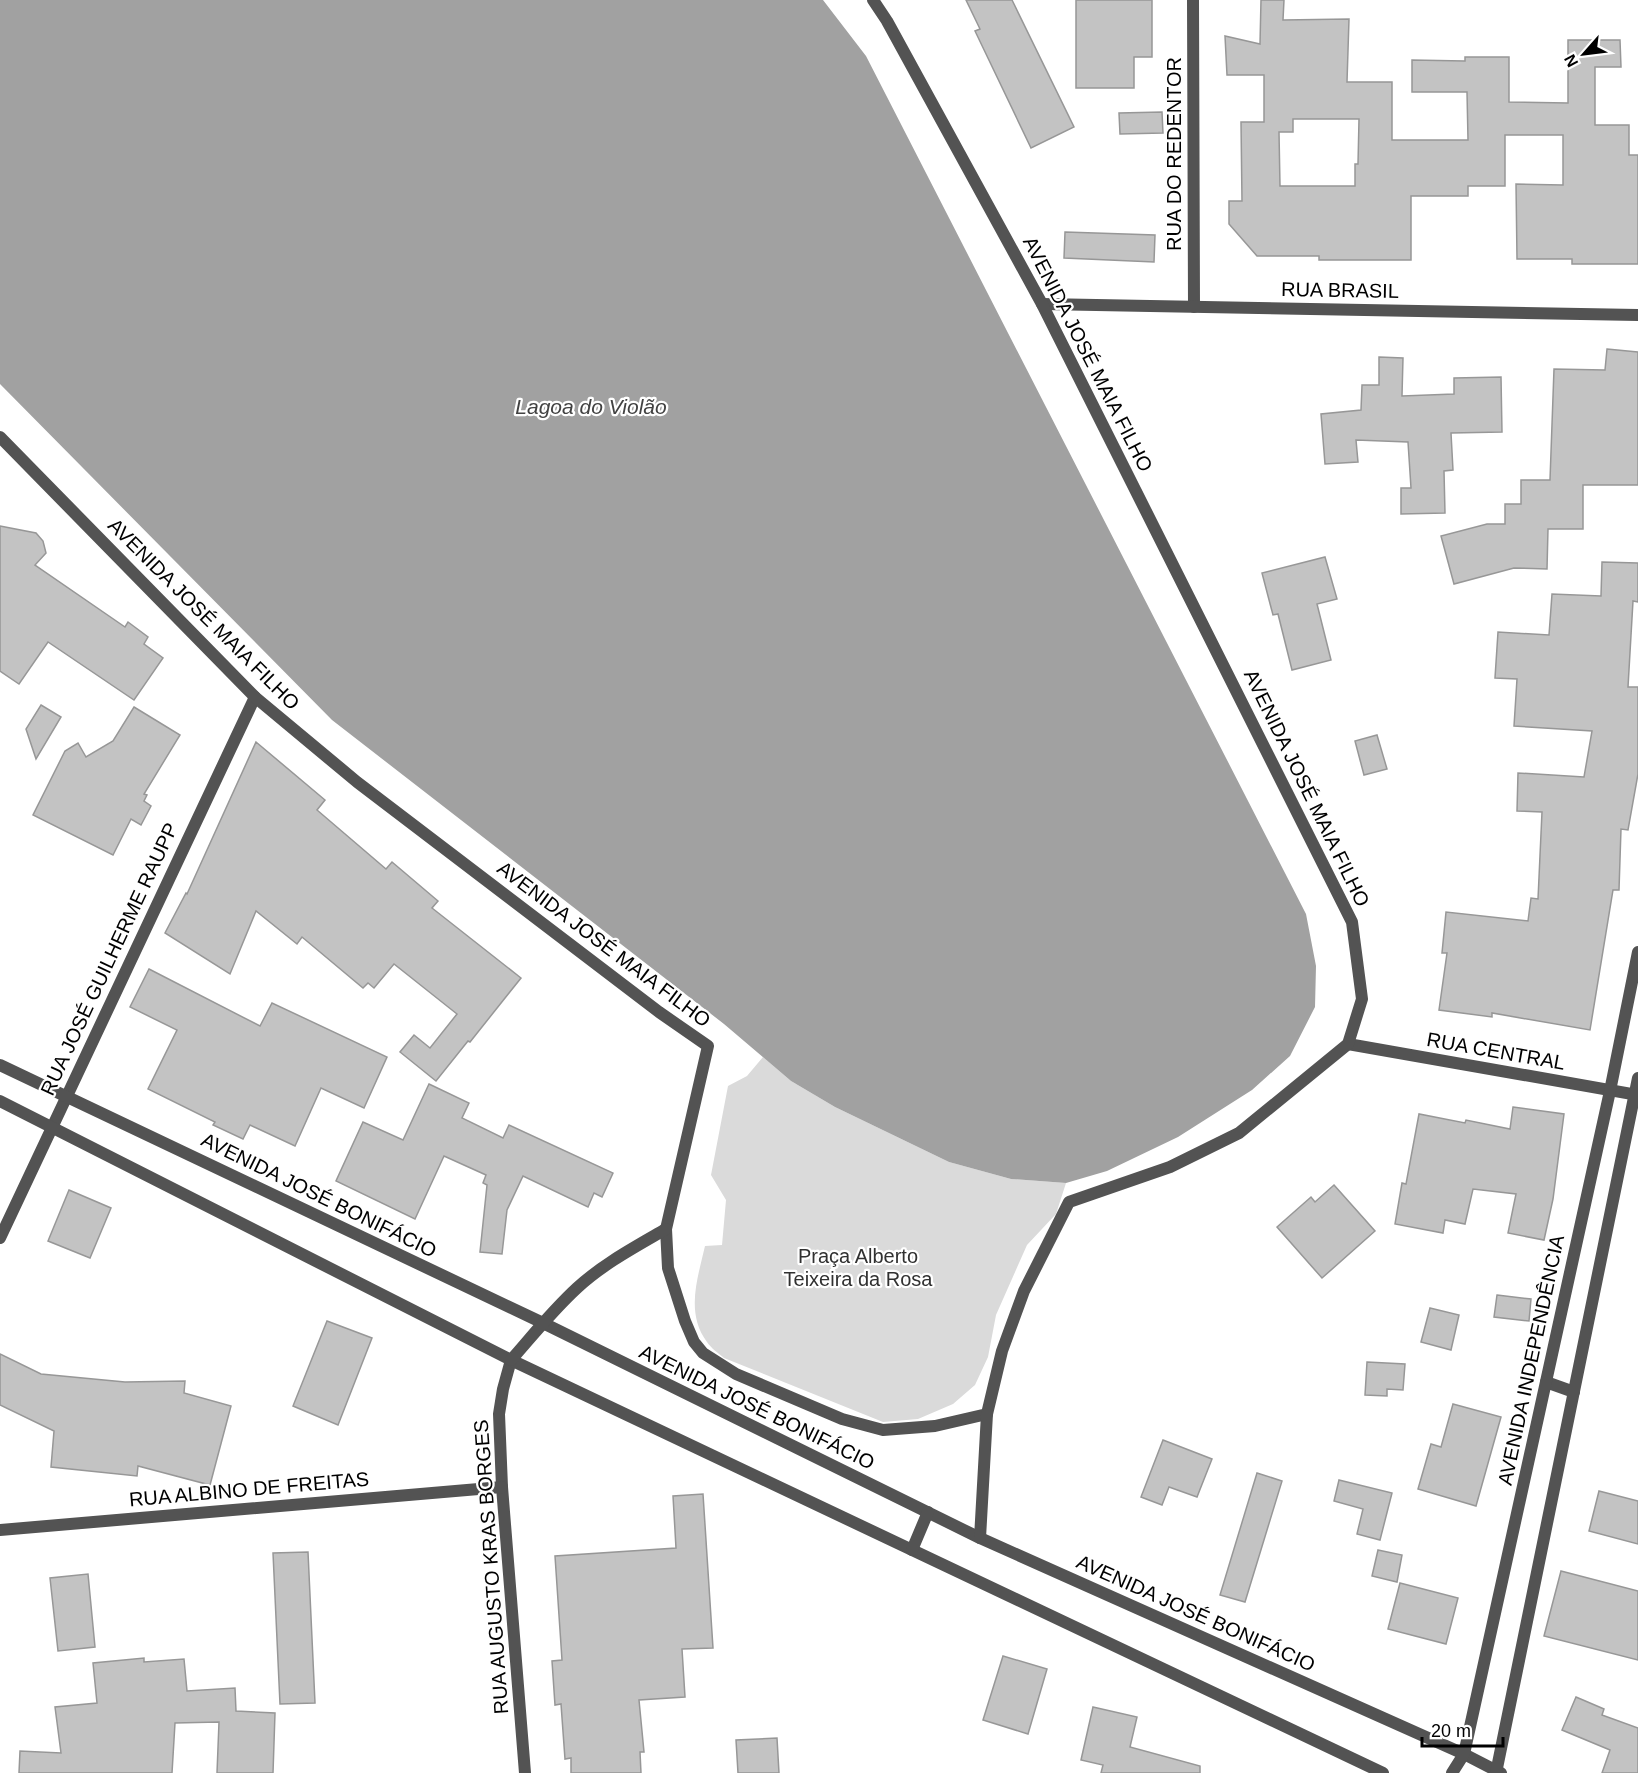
<svg xmlns="http://www.w3.org/2000/svg" width="1638" height="1773" font-family="Helvetica,sans-serif">
	<style>
		.green { fill: #dadada }
		.water { fill: #a1a1a1 }
		.building { fill: #c3c3c3; stroke: #979797; stroke-width: 1.5; fill-rule: evenodd }
		.lines { fill: none; stroke-linecap: round; stroke-linejoin: round }
		.minor { stroke: #535353; stroke-width: 12 }
		.tertiary { stroke: #535353; stroke-width: 12 }
		.labels { text-anchor: middle; dominant-baseline: central; stroke-width: 4.5; stroke-linejoin: round; paint-order: stroke }
		.street-label { font-size: 20px; fill: #000; stroke: #fff }
		.park-label { font-size: 20px; fill: #313131; stroke: #fff }
		.water-label { font-size: 21px; font-style: italic; fill: #424242; stroke: #fff }
	</style>
	<rect width="100%" height="100%" fill="#fff"/>
	<path class="green" d="M 763,1057 L 791,1081 L 835,1107 L 949,1162 L 1011,1179 L 1066,1183 L 1056,1214 L 1027,1245 L 996,1315 L 988,1357 L 975,1385 L 953,1404 L 918,1419 L 883,1422 L 724,1358 C 718,1353 711,1348 707,1342 C 685,1313 698,1277 705,1246 L 722,1245 L 726,1200 L 711,1175 L 728,1086 L 747,1076 Z"/>
	<polygon class="water" points="0,0 823,0 866,56 1306,914 1316,966 1315,1007 1290,1056 1252,1090 1178,1137 1107,1171 1066,1183 1011,1179 949,1162 835,1107 791,1081 724,1024 332,720 0,384"/>
	<g class="building">
		<polygon points="966,0 1012,0 1074,127 1031,148 975,31 980,29"/>
		<polygon points="1076,0 1152,0 1152,57 1134,57 1134,88 1076,88"/>
		<path d="M 1261,0 L 1284,0 L 1283,20 L 1349,19 L 1347,82 L 1392,82 L 1392,140 L 1468,140 L 1467,92 L 1412,92 L 1412,60 L 1465,61 L 1465,57 L 1509,57 L 1509,102 L 1568,103 L 1568,40 L 1620,40 L 1621,67 L 1595,67 L 1595,125 L 1629,125 L 1629,155 L 1638,155 L 1638,264 L 1572,264 L 1572,259 L 1517,259 L 1516,184 L 1563,185 L 1563,135 L 1505,135 L 1505,186 L 1468,186 L 1468,196 L 1411,196 L 1411,260 L 1319,260 L 1319,256 L 1257,256 L 1229,224 L 1229,201 L 1242,201 L 1241,122 L 1264,122 L 1264,75 L 1227,75 L 1225,36 L 1260,44 ZM 1293,119 L 1359,119 L 1358,164 L 1355,164 L 1355,186 L 1280,186 L 1279,132 L 1293,132 Z"/>
		<polygon points="1162,112 1163,133 1120,134 1119,113"/>
		<polygon points="1065,232 1155,235 1154,262 1064,258"/>
		<polygon points="1607,349 1638,352 1638,485 1583,485 1583,529 1548,529 1547,569 1514,568 1454,584 1441,536 1487,524 1505,524 1505,504 1521,504 1521,480 1550,480 1554,369 1605,370"/>
		<polygon points="1379,357 1403,358 1402,396 1454,394 1454,378 1501,377 1502,432 1451,433 1453,470 1444,471 1445,513 1401,514 1401,488 1411,488 1408,442 1356,440 1358,462 1325,464 1321,414 1361,410 1362,385 1379,385"/>
		<polygon points="0,526 36,533 43,541 46,553 35,565 125,627 128,622 148,637 144,644 163,658 134,700 48,642 19,684 0,671"/>
		<polygon points="1325,557 1337,599 1317,604 1331,660 1292,670 1278,614 1273,615 1262,573"/>
		<polygon points="1602,562 1638,563 1638,602 1633,601 1628,687 1638,687 1638,774 1628,830 1621,829 1619,890 1613,890 1590,1030 1492,1013 1492,1017 1439,1010 1447,953 1442,953 1446,912 1528,921 1531,898 1538,899 1542,812 1517,811 1518,773 1584,777 1592,731 1514,726 1517,679 1495,678 1498,632 1549,635 1552,594 1601,596"/>
		<polygon points="41,705 61,717 36,759 26,729"/>
		<polygon points="134,707 180,735 144,794 147,795 144,801 151,806 141,825 131,819 113,855 33,815 65,751 78,743 86,757 113,741"/>
		<polygon points="1377,735 1387,769 1364,775 1355,741"/>
		<polygon points="256,742 325,800 317,810 386,869 392,862 438,901 432,908 521,978 470,1042 468,1041 436,1081 400,1052 414,1035 430,1048 457,1014 394,964 374,988 368,983 363,988 302,937 297,944 256,911 230,974 165,933 186,893 187,894"/>
		<polygon points="149,969 260,1026 272,1003 387,1057 364,1108 321,1088 295,1146 250,1125 243,1139 213,1125 215,1122 148,1089 177,1030 130,1007"/>
		<polygon points="429,1084 469,1103 462,1118 503,1138 509,1125 613,1173 602,1197 594,1193 588,1207 523,1176 507,1210 502,1254 480,1252 487,1185 483,1183 486,1175 444,1156 415,1219 336,1181 363,1122 403,1140"/>
		<polygon points="1513,1107 1564,1114 1553,1199 1544,1240 1508,1233 1516,1194 1473,1189 1465,1224 1445,1220 1443,1233 1395,1224 1402,1183 1406,1184 1419,1114 1465,1123 1466,1120 1510,1129"/>
		<polygon points="1334,1185 1375,1231 1322,1278 1277,1227 1311,1197 1315,1202"/>
		<polygon points="69,1190 111,1208 90,1258 48,1241"/>
		<polygon points="1497,1295 1531,1299 1529,1321 1494,1317"/>
		<polygon points="1430,1308 1459,1315 1451,1350 1421,1342"/>
		<polygon points="327,1321 372,1338 338,1425 293,1406"/>
		<polygon points="0,1354 41,1374 125,1382 185,1381 184,1393 231,1406 210,1485 138,1466 137,1476 51,1467 54,1431 0,1405"/>
		<polygon points="1367,1362 1405,1364 1403,1390 1387,1389 1387,1396 1365,1395"/>
		<polygon points="1453,1404 1501,1417 1476,1506 1418,1489 1431,1444 1441,1447"/>
		<polygon points="1163,1440 1212,1459 1197,1497 1169,1487 1162,1505 1141,1497"/>
		<polygon points="1257,1473 1282,1481 1245,1602 1220,1595"/>
		<polygon points="1339,1480 1392,1493 1380,1540 1357,1534 1363,1509 1334,1501"/>
		<polygon points="1599,1491 1638,1501 1638,1544 1589,1531"/>
		<polygon points="703,1494 713,1648 682,1649 685,1697 639,1700 644,1752 640,1752 641,1773 571,1773 571,1758 565,1759 561,1704 555,1705 552,1661 562,1660 555,1556 676,1548 673,1496"/>
		<polygon points="1378,1550 1402,1555 1397,1582 1372,1576"/>
		<polygon points="308,1552 315,1703 280,1704 273,1553"/>
		<polygon points="1561,1571 1638,1591 1638,1660 1544,1636"/>
		<polygon points="88,1574 95,1647 58,1651 50,1578"/>
		<polygon points="1400,1583 1458,1598 1446,1644 1388,1629"/>
		<polygon points="1003,1656 1047,1669 1028,1734 983,1720"/>
		<polygon points="144,1658 144,1662 184,1659 187,1691 235,1688 236,1711 275,1713 273,1773 217,1773 219,1722 175,1723 172,1773 19,1773 20,1751 61,1753 55,1707 97,1703 93,1663"/>
		<polygon points="1576,1697 1604,1709 1602,1715 1638,1728 1638,1773 1602,1773 1610,1750 1562,1730"/>
		<polygon points="1093,1707 1137,1717 1130,1747 1200,1766 1200,1773 1101,1773 1103,1765 1081,1760"/>
		<polygon points="777,1738 779,1773 738,1773 736,1740"/>
	</g>
	<g class="lines">
		<g class="minor">
			<polyline points="1193,0 1194,307"/>
			<polyline points="1042,304 1638,315"/>
			<polyline points="1348,1044 1638,1095"/>
			<polyline points="0,1238 255,697"/>
			<polyline points="511,1360 503,1389 499,1414 502,1487 525,1773"/>
			<polyline points="0,1530 502,1487"/>
		</g>
		<g class="tertiary">
			<polyline points="0,437 255,697 357,782 659,1012 708,1046 666,1229 668,1268 685,1321 694,1342 703,1353 736,1374 842,1419 883,1430 935,1426 987,1414 1002,1351 1024,1291 1069,1202 1170,1167 1239,1133 1348,1044 1362,999 1352,922 1042,304 887,21 873,0"/>
			<polyline points="0,1065 543,1323 980,1538 1464,1754 1501,1773"/>
			<polyline points="0,1101 511,1360 1383,1773"/>
			<path d="M 511,1360 C 533,1335 553,1310 577,1288 C 603,1264 635,1247 666,1229"/>
			<polyline points="1546,1382 1574,1392"/>
			<polyline points="980,1538 987,1414"/>
			<polyline points="912,1550 928,1512"/>
			<polyline points="1452,1773 1464,1754 1610,1091 1638,952"/>
			<polyline points="1496,1773 1638,1078"/>
		</g>
	</g>
	<g class="labels">
		<g class="street-label">
			<text transform="translate(1174 154) rotate(-90)">RUA DO REDENTOR</text>
			<text transform="translate(1340 290) rotate(1)">RUA BRASIL</text>
			<text transform="translate(1088 354) rotate(63)">AVENIDA JOSÉ MAIA FILHO</text>
			<text transform="translate(204 614) rotate(45)">AVENIDA JOSÉ MAIA FILHO</text>
			<text transform="translate(1307 788) rotate(64)">AVENIDA JOSÉ MAIA FILHO</text>
			<text transform="translate(604 944) rotate(37)">AVENIDA JOSÉ MAIA FILHO</text>
			<text transform="translate(109 959) rotate(-65)">RUA JOSÉ GUILHERME RAUPP</text>
			<text transform="translate(1496 1051) rotate(10)">RUA CENTRAL</text>
			<text transform="translate(319 1195) rotate(26)">AVENIDA JOSÉ BONIFÁCIO</text>
			<text transform="translate(1531 1360) rotate(-78)">AVENIDA INDEPENDÊNCIA</text>
			<text transform="translate(757 1407) rotate(26)">AVENIDA JOSÉ BONIFÁCIO</text>
			<text transform="translate(249 1489) rotate(-5)">RUA ALBINO DE FREITAS</text>
			<text transform="translate(491 1567) rotate(-94)">RUA AUGUSTO KRAS BORGES</text>
			<text transform="translate(1196 1613) rotate(24)">AVENIDA JOSÉ BONIFÁCIO</text>
		</g>
		<g class="park-label">
			<text x="858" y="1256">Praça Alberto<tspan x="858" dy="23">Teixeira da Rosa</tspan></text>
		</g>
		<g class="water-label">
			<text x="591" y="406">Lagoa do Violão</text>
		</g>
	</g>
	<g transform="translate(1584 54) rotate(242)" stroke="#ffffff" stroke-width="4.5" paint-order="stroke">
	<path d="M0-4.5L10 22L0 15L-10 22Z" fill="#000000"/>
	<text y="-9" font-size="16" font-weight="bold" text-anchor="middle" fill="#000000">N</text>
	</g>
	<path d="M1422 1737v9h81v-9" fill="none" stroke="#000000" stroke-width="3"/>
	<text x="1431" y="1737" font-size="18" fill="#000000" stroke="#ffffff" stroke-width="4.5" paint-order="stroke">20 m</text>
</svg>
